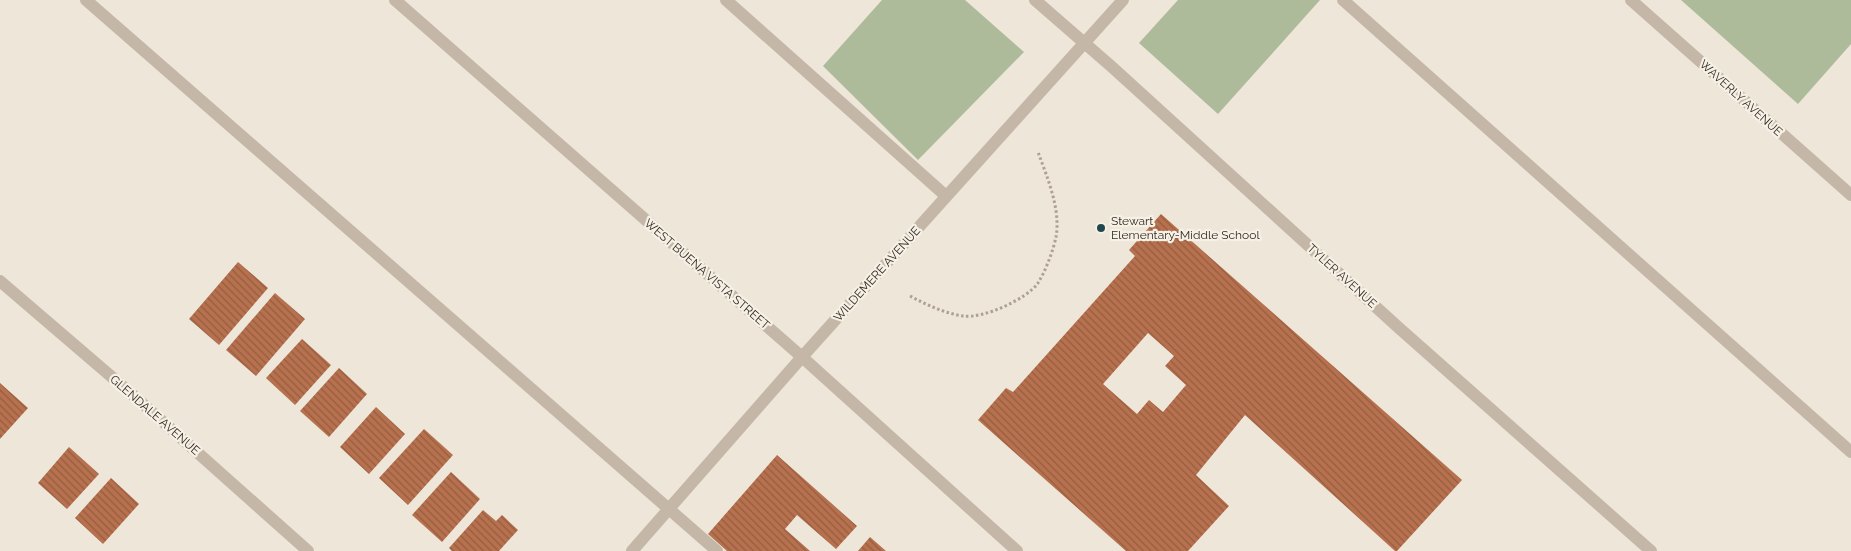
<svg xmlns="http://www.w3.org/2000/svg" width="1851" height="551" font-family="Raleway,sans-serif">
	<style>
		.green { fill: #adbb9b }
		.building { fill: url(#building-back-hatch); fill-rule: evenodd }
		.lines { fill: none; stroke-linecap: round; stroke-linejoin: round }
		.path { stroke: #afa191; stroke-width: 3; stroke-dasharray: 2.5 2.5; stroke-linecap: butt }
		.lane { stroke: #c4b7a7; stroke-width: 12 }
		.street { stroke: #c4b7a7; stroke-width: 12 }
		.poi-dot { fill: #21474e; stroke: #f6f0e5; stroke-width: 2 }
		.labels { text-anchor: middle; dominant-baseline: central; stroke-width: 4.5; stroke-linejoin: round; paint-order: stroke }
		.street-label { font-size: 12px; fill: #312b26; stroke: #f6f0e5 }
		.poi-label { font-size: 12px; fill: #312b26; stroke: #f6f0e5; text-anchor: start }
	</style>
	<defs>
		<pattern id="building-back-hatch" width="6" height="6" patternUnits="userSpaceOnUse" patternTransform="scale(1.25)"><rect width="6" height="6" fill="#b7714e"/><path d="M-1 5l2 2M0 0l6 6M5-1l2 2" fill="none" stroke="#955d41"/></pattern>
	</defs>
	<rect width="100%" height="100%" fill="#eee6d9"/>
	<g class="green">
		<polygon points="882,0 965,0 1024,52 918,160 823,66"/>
		<polygon points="1178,0 1320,0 1218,114 1139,43"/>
		<polygon points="1681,0 1851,0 1851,44 1798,104"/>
	</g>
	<g class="building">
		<path d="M 1161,214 L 1462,480 L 1397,551 L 1395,551 L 1245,415 L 1196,475 L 1229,506 L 1188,551 L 1126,551 L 978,420 L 1006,388 L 1013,392 L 1135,256 L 1129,250 ZM 1148,333 L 1174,356 L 1165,366 L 1186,385 L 1163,412 L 1149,400 L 1137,414 L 1103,384 Z"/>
		<polygon points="238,262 268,288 219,345 189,319"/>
		<polygon points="275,293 305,319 256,376 226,350"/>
		<polygon points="302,339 331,365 295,405 266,378"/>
		<polygon points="339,368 367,394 329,437 300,411"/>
		<polygon points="0,383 28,408 0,439"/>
		<polygon points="376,407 405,434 369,474 340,447"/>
		<polygon points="424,429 453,455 408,505 379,478"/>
		<polygon points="69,447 99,474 67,509 38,483"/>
		<polygon points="777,455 857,526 836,549 797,515 785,529 810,551 727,551 708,534"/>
		<polygon points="451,472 480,499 442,542 412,515"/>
		<polygon points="111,478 139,504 103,544 75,518"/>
		<polygon points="483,510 496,521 502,515 518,530 499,551 452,551 449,548"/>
		<polygon points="870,537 886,551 858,551"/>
	</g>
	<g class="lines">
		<path class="path" d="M 910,296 C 927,305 944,313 963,316 C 983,319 1027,299 1038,283 C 1046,270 1053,251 1056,237 C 1061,209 1047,177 1038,152"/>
		<g class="lane">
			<polyline points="86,0 717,551"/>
			<polyline points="726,0 946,196"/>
			<polyline points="1343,0 1851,452"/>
		</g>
		<g class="street">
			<polyline points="395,0 802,357 1017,551"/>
			<polyline points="1035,0 1112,67 1399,328 1651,551"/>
			<polyline points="1631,0 1851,195"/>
			<polyline points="0,281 134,396 308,551"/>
			<polyline points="632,551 802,357 1123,0"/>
		</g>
	</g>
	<circle class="poi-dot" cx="1101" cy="228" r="5"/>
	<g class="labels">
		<g class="street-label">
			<text transform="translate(1741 98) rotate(42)">WAVERLY AVENUE</text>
			<text transform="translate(707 274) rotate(41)">WEST BUENA VISTA STREET</text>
			<text transform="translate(877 274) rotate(-48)">WILDEMERE AVENUE</text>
			<text transform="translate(1342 276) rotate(42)">TYLER AVENUE</text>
			<text transform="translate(155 415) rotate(41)">GLENDALE AVENUE</text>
		</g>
		<g class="poi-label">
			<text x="1111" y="221">Stewart<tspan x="1111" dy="14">Elementary-Middle School</tspan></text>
		</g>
	</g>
</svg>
